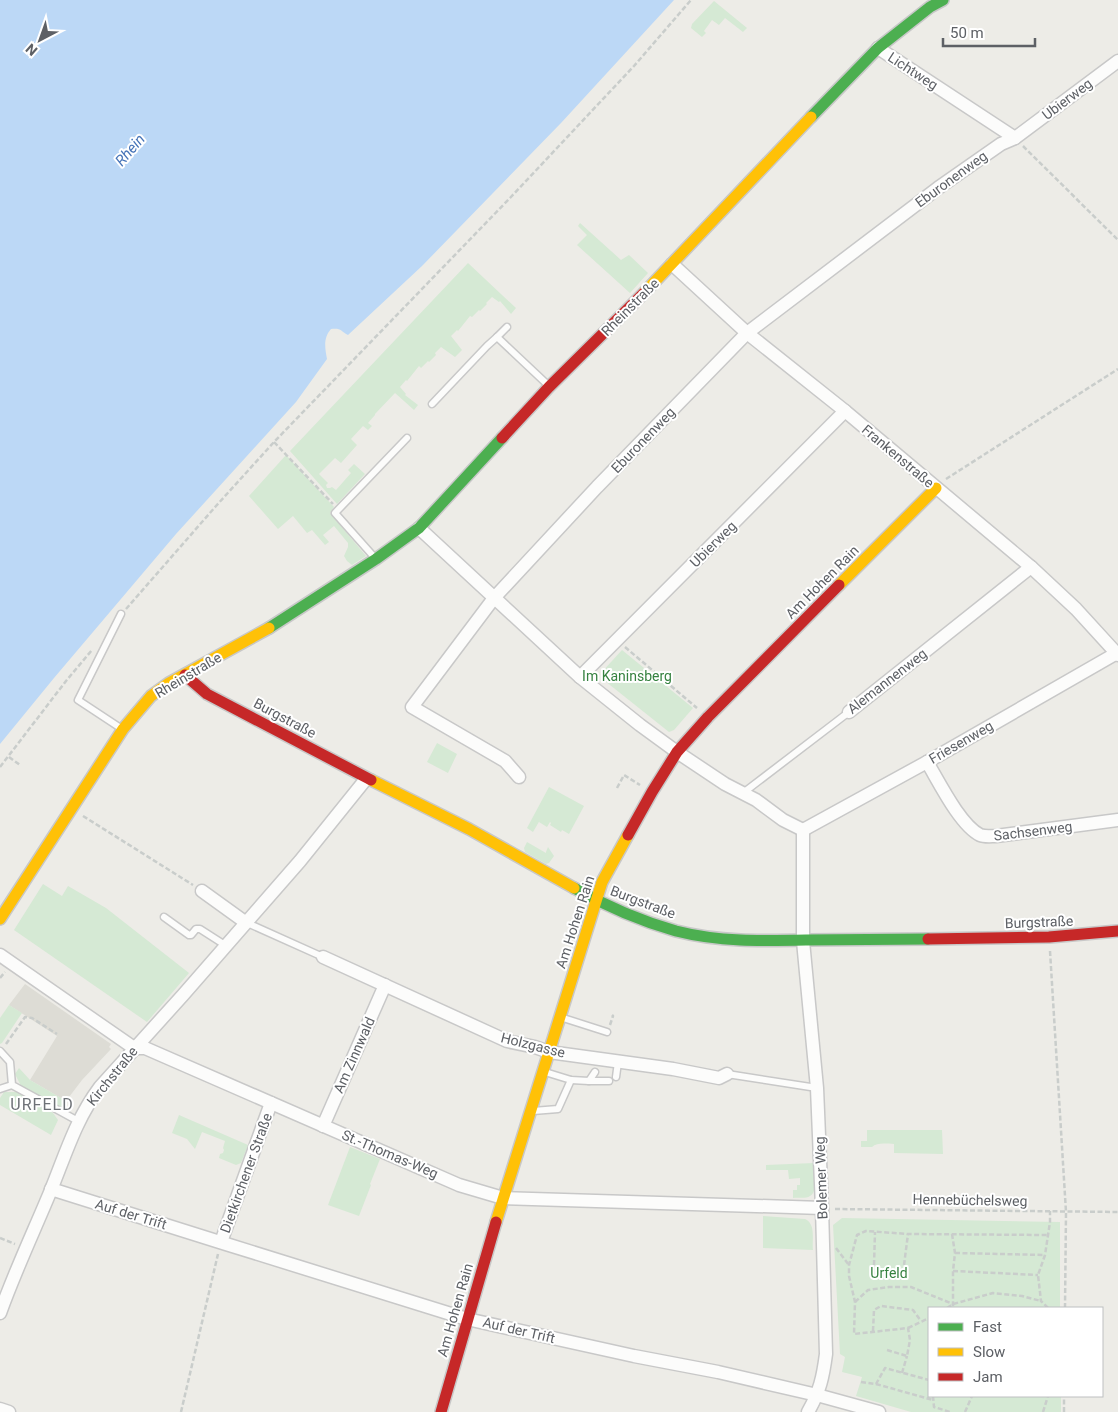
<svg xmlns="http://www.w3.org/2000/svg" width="1118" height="1412" font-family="Roboto,sans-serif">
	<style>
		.education { fill: #dddcd5 }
		.green { fill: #d5e9d4 }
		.water { fill: #bcd8f6 }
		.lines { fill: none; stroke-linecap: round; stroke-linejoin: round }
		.lane-casing { stroke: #c8c8c8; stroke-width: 9 }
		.street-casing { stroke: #c8c8c8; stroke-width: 15 }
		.fast-casing { stroke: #c8c8c8; stroke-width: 14 }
		.slow-casing { stroke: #c8c8c8; stroke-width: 14 }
		.jam-casing { stroke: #c8c8c8; stroke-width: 14 }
		.path { stroke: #c9cdcb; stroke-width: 2.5; stroke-dasharray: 5 2.5; stroke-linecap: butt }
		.lane { stroke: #fcfcfb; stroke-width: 6 }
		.street { stroke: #fcfcfb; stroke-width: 12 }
		.fast { stroke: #4caf50; stroke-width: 11 }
		.slow { stroke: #ffc107; stroke-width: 11 }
		.jam { stroke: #c62828; stroke-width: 11 }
		.labels { text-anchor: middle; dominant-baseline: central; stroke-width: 4; stroke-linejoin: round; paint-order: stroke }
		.street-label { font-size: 14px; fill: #5d6065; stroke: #fff }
		.park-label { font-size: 14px; fill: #368240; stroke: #fff }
		.water-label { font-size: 15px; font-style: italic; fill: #4674b8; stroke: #fff }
		.quarter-label { font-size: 16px; letter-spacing: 1px; fill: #6e7277; stroke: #fff }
	</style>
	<rect width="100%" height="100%" fill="#edece7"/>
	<polygon class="education" points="25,984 111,1044 109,1047 111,1049 82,1080 66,1101 30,1080 57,1036 9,1005"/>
	<g class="green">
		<polygon points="714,1 747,28 743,32 725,18 719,25 712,20 704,31 706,33 702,37 691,28 692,24"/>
		<polygon points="580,223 621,260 629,255 648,273 630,293 577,245 587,235 578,226"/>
		<polygon points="468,263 516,308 511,314 500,301 499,302 492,297 486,303 487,304 480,311 479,310 472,317 470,316 458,331 457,330 451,336 462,350 455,357 441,347 435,353 436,355 429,362 428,361 421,368 419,366 407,381 406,380 400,387 406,394 405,395 418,405 414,410 395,393 375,414 375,415 368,423 372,426 368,430 363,426 351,439 357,445 341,463 335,458 319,474 328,483 326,485 327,488 330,488 332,487 336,490 351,473 348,470 354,464 365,474 337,504 290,451"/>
		<polygon points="286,455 334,507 330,513 366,556 352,565 347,561 344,556 348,547 348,543 334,526 323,535 329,542 325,545 312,530 307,533 293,516 278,529 249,496"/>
		<polygon points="622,650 693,708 674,730 669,732 605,681 601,673"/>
		<polygon points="437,743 457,754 448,773 427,762"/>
		<polygon points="549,787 584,806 569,834 562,830 561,832 550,825 551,823 550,822 547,827 539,822 540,820 533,832 527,828"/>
		<polygon points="527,842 546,853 546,852 548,847 554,856 549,863 546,864 525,852 524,848"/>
		<polygon points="43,884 62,896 68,886 106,908 189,973 147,1022 14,930"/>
		<polygon points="9,1005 22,1013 2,1043 0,1044 0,1018"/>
		<polygon points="19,1068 30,1080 66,1101 63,1109 56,1107 21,1086 15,1074"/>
		<polygon points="4,1092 19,1092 53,1113 58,1120 51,1135 0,1105 0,1098"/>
		<polygon points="179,1115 248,1145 241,1163 236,1165 219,1158 220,1154 223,1153 224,1150 223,1148 225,1141 202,1132 195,1149 187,1139 172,1133"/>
		<path d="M 867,1130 L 942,1130 L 943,1154 L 894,1153 L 894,1144 C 887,1144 877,1142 872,1147 L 861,1147 L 861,1141 L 867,1141 Z"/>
		<polygon points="350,1147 380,1159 370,1184 371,1185 359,1216 328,1205"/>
		<path d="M 814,1163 C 814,1172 819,1191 810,1196 C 806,1199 798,1197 793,1198 L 793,1190 L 797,1190 L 797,1185 L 800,1185 L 800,1178 L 789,1179 L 788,1170 L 766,1170 L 766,1165 Z"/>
		<path d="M 763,1216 L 805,1219 C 816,1224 812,1239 813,1250 L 763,1248 Z"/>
		<polygon points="842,1218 1060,1222 1060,1308 929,1308 929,1396 1061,1396 1061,1412 911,1412 856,1396 862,1377 842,1372 845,1357 840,1354 833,1225"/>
	</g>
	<path class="water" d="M 0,0 L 674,0 L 561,123 L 422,266 L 348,335 C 340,331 342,328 331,329 C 323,338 325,348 327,359 L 296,402 L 176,534 L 54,678 L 0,744 Z"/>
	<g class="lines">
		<defs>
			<g id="lane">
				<polyline points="497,337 507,327"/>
				<polyline points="432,404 487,346 497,337 549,386"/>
				<polyline points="375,558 335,513 407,438"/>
				<polyline points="121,614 78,700 122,729"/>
				<polyline points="743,793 849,712"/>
				<polyline points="164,917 189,935 191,935 196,929 200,929 225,945"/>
				<polyline points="245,922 323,957"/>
				<polyline points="560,1017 607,1032"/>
				<polyline points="0,1051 10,1062 12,1085 78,1121"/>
				<polyline points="545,1072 571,1080 589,1081 595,1072"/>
				<polyline points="727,1074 817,1088"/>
				<polyline points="616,1077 618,1062"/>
				<polyline points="589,1081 609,1081"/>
				<polyline points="0,1089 12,1085"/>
				<polyline points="533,1111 558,1109 571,1080"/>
			</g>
			<g id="street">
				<polyline points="878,48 1015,138"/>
				<polyline points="672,264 747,333 845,411 1031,567 1076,609 1118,655"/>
				<polyline points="419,528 580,677 640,725 677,752 725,784 756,800 783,820 803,830"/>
				<polyline points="580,677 845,411"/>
				<polyline points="849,712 1031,567"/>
				<path d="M 927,762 C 939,782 960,825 980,835 C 985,837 991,836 996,836 L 1118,820"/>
				<polyline points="519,777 505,761 412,707 494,598 597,487 747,333 938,188 1001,144 1015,138 1118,61"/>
				<path d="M 803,830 L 803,941 L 817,1088 L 822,1208 L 826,1354 C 823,1377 820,1391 808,1412"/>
				<polyline points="803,830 927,762 1117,653"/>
				<polyline points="202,891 245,922"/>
				<polyline points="0,955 134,1048 145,1048 459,1185 503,1198 822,1208"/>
				<polyline points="323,957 507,1041 535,1047 549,1052 673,1069 719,1078 727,1074"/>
				<polyline points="323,1126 385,985"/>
				<polyline points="51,1189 226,1244 467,1319 634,1356 718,1372 817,1395 879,1412"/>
				<polyline points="221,1242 271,1103"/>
				<path d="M 0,1313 C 15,1271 34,1231 51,1190 C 66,1153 76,1119 100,1087 L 183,995 L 300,861 L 366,779"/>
				<polyline points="0,1409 9,1412"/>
			</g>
			<g id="fast">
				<polyline points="811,117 878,48 930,7 943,0"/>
				<polyline points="269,628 376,559 419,528 502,438"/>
				<path d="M 574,888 C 606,906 641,921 676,931 C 719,942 762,941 806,940 C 846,940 887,939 928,939"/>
			</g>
			<g id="slow">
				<polyline points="644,293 811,117"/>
				<polyline points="839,585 936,488"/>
				<polyline points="371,780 469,829 574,888"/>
				<polyline points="0,919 123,729 151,696 169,683 269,628"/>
				<polyline points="496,1222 602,882 628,835"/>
			</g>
			<g id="jam">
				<polyline points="502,438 549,387 644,293"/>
				<polyline points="185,675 207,694 371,780"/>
				<polyline points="628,835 652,792 677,752 708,717 839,585"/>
				<polyline points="928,939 1049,937 1118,931"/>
				<polyline points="441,1412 496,1222"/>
			</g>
		</defs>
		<use href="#lane" class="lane-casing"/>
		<use href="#street" class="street-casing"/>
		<use href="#fast" class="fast-casing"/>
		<use href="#slow" class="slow-casing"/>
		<use href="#jam" class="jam-casing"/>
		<g class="path">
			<polyline points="1023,146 1118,240"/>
			<polyline points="274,442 333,504"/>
			<polyline points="946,479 1118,369"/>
			<polyline points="126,609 216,506 274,442 510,198 634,66 691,0"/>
			<polyline points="625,647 697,708"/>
			<polyline points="9,757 20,765"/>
			<polyline points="0,767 66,681 92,650"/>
			<polyline points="617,788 624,775 640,785"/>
			<polyline points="83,816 193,885"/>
			<polyline points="1050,951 1066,1212 1065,1308"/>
			<polyline points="0,978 5,972"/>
			<polyline points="610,1025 613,1016 612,1015"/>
			<polyline points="6,1044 25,1017 32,1018 57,1034"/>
			<polyline points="835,1209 1118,1212"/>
			<polyline points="952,1234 955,1253 953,1271 953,1308"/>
			<polyline points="0,1238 15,1244"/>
			<polyline points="836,1248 849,1265"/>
			<polyline points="955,1253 1045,1255"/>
			<polyline points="874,1265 875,1232"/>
			<polyline points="904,1265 908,1234"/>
			<polyline points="953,1271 1038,1275"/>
			<polyline points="855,1302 868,1290 889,1287 911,1287 953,1304"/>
			<polyline points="947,1308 953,1304 993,1293 1022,1296 1041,1301"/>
			<polyline points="1048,1308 1041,1301 1038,1275 1045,1255 1050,1222 1050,1211"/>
			<polyline points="908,1328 929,1318"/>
			<polyline points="873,1331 874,1310 881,1306 913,1310 921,1321"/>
			<polyline points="887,1350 907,1356 910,1340 908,1328 854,1334 855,1302 849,1276 849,1265 857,1235 866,1231 908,1234 1047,1235"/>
			<polyline points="902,1373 907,1356"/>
			<polyline points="861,1382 876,1384 885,1368 929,1380"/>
			<polyline points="876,1384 933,1400"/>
			<polyline points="933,1396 934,1407 950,1412"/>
			<polyline points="181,1412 218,1254"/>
			<polyline points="965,1412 972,1396"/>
			<polyline points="1043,1412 1048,1396"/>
			<polyline points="1064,1412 1064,1396"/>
		</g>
		<use href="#lane" class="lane"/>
		<use href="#street" class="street"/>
		<use href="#fast" class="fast"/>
		<use href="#slow" class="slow"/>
		<use href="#jam" class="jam"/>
	</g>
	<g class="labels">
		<g class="street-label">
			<text transform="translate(913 71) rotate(33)">Lichtweg</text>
			<text transform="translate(1067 99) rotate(-37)">Ubierweg</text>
			<text transform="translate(951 179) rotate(-36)">Eburonenweg</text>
			<text transform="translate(630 307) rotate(-45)">Rheinstraße</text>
			<text transform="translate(643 440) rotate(-46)">Eburonenweg</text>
			<text transform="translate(898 456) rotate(40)">Frankenstraße</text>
			<text transform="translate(713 544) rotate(-45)">Ubierweg</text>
			<text transform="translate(822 582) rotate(-45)">Am Hohen Rain</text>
			<text transform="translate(188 675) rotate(-31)">Rheinstraße</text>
			<text transform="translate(887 681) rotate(-38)">Alemannenweg</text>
			<text transform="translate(285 718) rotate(28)">Burgstraße</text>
			<text transform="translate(961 742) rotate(-30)">Friesenweg</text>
			<text transform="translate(1033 831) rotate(-7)">Sachsenweg</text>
			<text transform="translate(643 902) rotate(21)">Burgstraße</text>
			<text transform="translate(575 922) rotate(-72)">Am Hohen Rain</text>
			<text transform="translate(1039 922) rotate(-2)">Burgstraße</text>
			<text transform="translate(533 1045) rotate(14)">Holzgasse</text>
			<text transform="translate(354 1055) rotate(-66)">Am Zinnwald</text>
			<text transform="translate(112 1076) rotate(-51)">Kirchstraße</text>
			<text transform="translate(390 1154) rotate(23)">St.-Thomas-Weg</text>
			<text transform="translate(246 1173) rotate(-70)">Dietkirchener Straße</text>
			<text transform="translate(821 1178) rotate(-92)">Bolemer Weg</text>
			<text transform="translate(970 1200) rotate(1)">Hennebüchelsweg</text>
			<text transform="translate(131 1214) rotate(17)">Auf der Trift</text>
			<text transform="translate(455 1310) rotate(-74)">Am Hohen Rain</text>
			<text transform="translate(519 1330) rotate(13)">Auf der Trift</text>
		</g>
		<g class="park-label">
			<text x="627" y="676">Im Kaninsberg</text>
			<text x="889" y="1273">Urfeld</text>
		</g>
		<g class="water-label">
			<text transform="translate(130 150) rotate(-49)">Rhein</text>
		</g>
		<g class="quarter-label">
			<text x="42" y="1104">URFELD</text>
		</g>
	</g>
	<rect x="928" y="1307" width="175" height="90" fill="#ffffff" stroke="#bebfc1"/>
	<rect x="938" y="1323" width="25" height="8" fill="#4caf50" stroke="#bebfc1"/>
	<text x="973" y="1332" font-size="15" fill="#5d6065">Fast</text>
	<rect x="938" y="1348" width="25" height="8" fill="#ffc107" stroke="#bebfc1"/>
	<text x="973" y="1357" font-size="15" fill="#5d6065">Slow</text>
	<rect x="938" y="1373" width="25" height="8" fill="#c62828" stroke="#bebfc1"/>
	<text x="973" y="1382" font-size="15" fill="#5d6065">Jam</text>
	<g transform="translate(40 40) rotate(221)" stroke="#ffffff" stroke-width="4" paint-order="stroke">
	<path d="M0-4L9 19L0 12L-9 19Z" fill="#5d6065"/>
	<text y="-8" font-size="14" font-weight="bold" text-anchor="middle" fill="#5d6065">N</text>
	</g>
	<path d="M943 38v8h92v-8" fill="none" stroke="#5d6065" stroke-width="2.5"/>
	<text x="950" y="38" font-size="15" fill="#5d6065" stroke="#ffffff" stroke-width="4" paint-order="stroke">50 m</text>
</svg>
